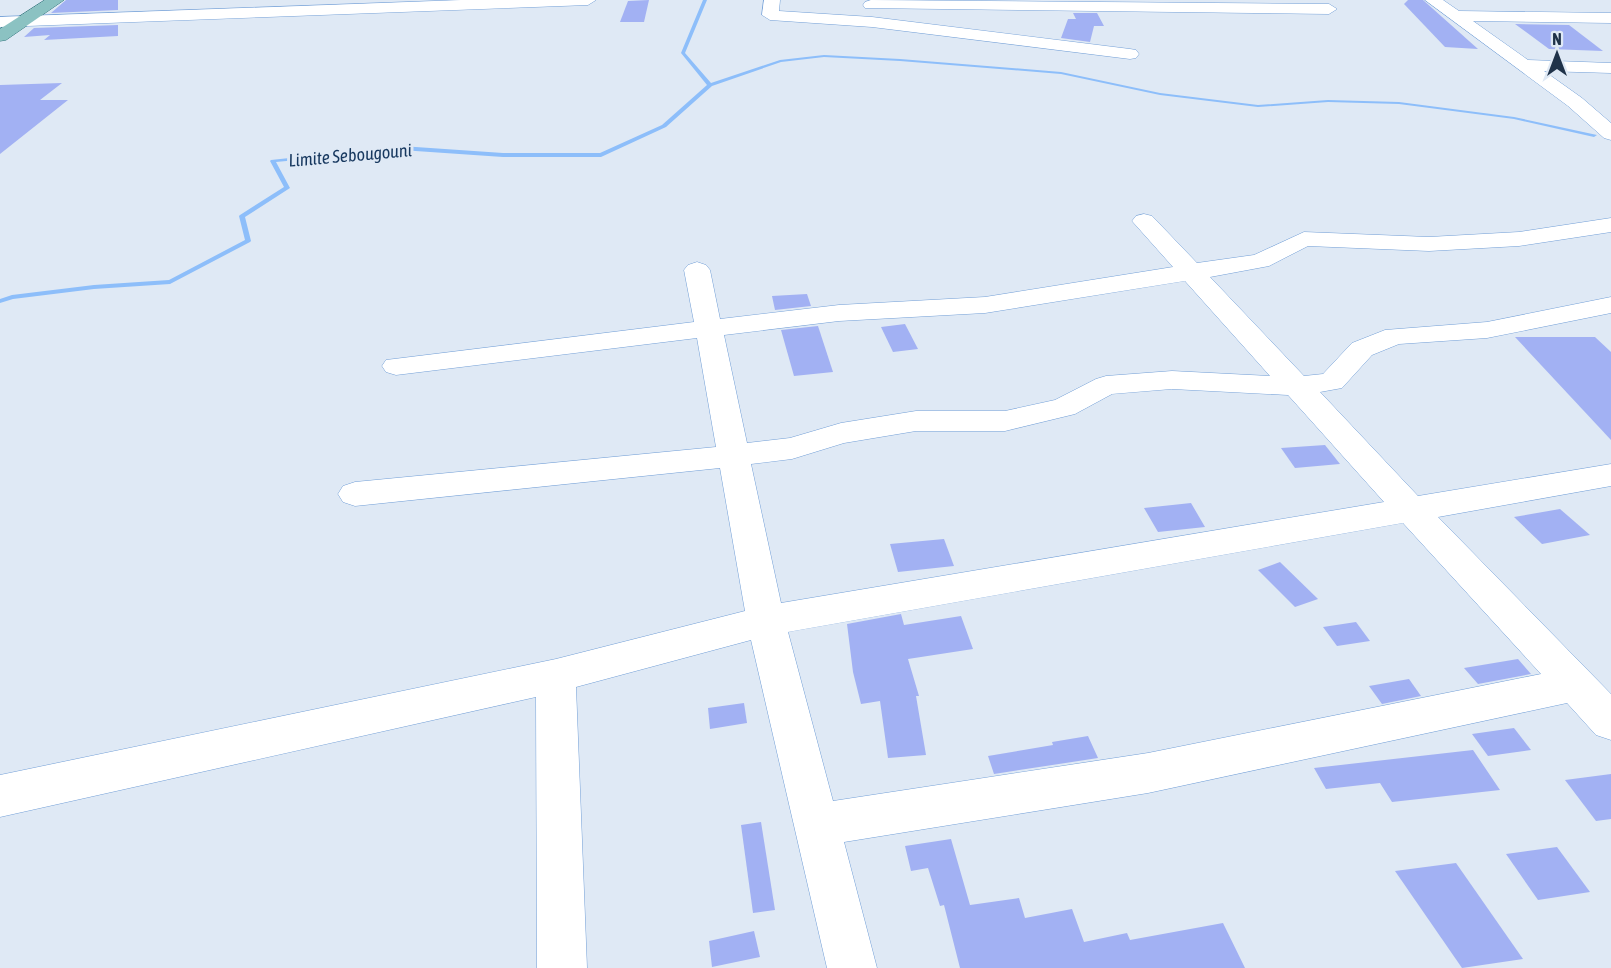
<svg xmlns="http://www.w3.org/2000/svg" width="1611" height="968" font-family="'Asap Condensed',sans-serif">
	<style>
		.lines { fill: none; stroke-linecap: round; stroke-linejoin: round }
		.stream { fill: #8dbefa; fill-rule: evenodd }
		.building { fill: #a2b1f3 }
		.minor-casing { stroke: #729fd7; stroke-width: 1 }
		.major-casing { stroke: #33767d; stroke-width: 1 }
		.minor { fill: #fff; fill-rule: evenodd }
		.major { fill: #8bc2c2; fill-rule: evenodd }
		.labels { text-anchor: middle; dominant-baseline: central; stroke-width: 6; stroke-linejoin: round; paint-order: stroke }
		.far-water-label { font-size: 18px; font-style: italic; fill: #17385f; stroke: #dfe9f5 }
	</style>
	<rect width="100%" height="100%" fill="#dfe9f5"/>
	<g class="lines">
		<polygon class="stream" points="703,0 707,0 685,53 711,83 780,60 824,55 900,59 1061,72 1160,93 1258,105 1328,100 1399,102 1514,117 1597,135 1594,137 1514,119 1399,104 1328,102 1258,107 1160,95 1061,74 900,61 824,57 781,62 712,86 666,127 601,157 503,157 401,150 276,162 290,188 245,217 251,241 250,242 170,284 94,289 13,299 0,303 0,299 12,295 94,285 169,280 245,240 239,216 240,215 284,187 270,161 271,160 401,146 503,153 600,153 662,125 707,85 681,53"/>
	</g>
	<g class="building">
		<polygon points="66,0 118,0 118,10 51,13"/>
		<polygon points="649,0 644,22 620,22 628,1"/>
		<polygon points="1408,0 1423,0 1478,49 1445,47 1404,4"/>
		<polygon points="1073,13 1097,13 1104,26 1094,26 1090,42 1061,38 1068,19 1076,19"/>
		<polygon points="1515,24 1569,25 1603,51 1549,49"/>
		<polygon points="118,25 118,36 44,40 50,35 24,37 34,28"/>
		<polygon points="62,83 40,100 68,100 0,154 0,85"/>
		<polygon points="807,294 811,306 775,310 772,296"/>
		<polygon points="905,324 918,349 893,352 881,327"/>
		<polygon points="818,326 833,372 794,376 781,330"/>
		<polygon points="1515,337 1595,337 1611,352 1611,440"/>
		<polygon points="1325,445 1340,464 1295,468 1281,448"/>
		<polygon points="1191,503 1205,527 1158,532 1144,508"/>
		<polygon points="1560,509 1590,535 1542,544 1514,517"/>
		<polygon points="944,539 954,566 898,572 890,544"/>
		<polygon points="1280,562 1318,599 1295,607 1258,570"/>
		<polygon points="901,614 904,625 961,616 973,649 908,659 919,696 916,696 926,755 888,758 880,701 861,704 853,672 847,624"/>
		<polygon points="1356,622 1370,641 1337,646 1323,627"/>
		<polygon points="1518,659 1531,674 1478,684 1464,668"/>
		<polygon points="1409,679 1421,696 1382,704 1369,686"/>
		<polygon points="744,703 747,723 710,729 708,708"/>
		<polygon points="1514,728 1531,750 1488,756 1472,734"/>
		<polygon points="1088,736 1098,758 994,774 988,756 1053,745 1052,742"/>
		<polygon points="1473,750 1500,790 1392,802 1380,783 1326,789 1314,768"/>
		<polygon points="1611,774 1611,819 1596,821 1565,780"/>
		<polygon points="761,822 775,910 753,913 741,825"/>
		<polygon points="951,839 970,905 1019,898 1025,918 1072,909 1084,942 1127,933 1130,940 1223,923 1245,968 960,968 944,905 940,906 928,868 911,871 905,846"/>
		<polygon points="1557,847 1590,892 1538,900 1506,854"/>
		<polygon points="1456,863 1523,959 1462,968 1395,871"/>
		<polygon points="754,931 760,957 712,967 709,941"/>
	</g>
	<g class="lines">
		<defs>
			<g id="minor">
				<polygon points="461,0 596,0 588,5 0,27 0,17"/>
				<polygon points="764,0 780,0 779,11 872,17 1130,49 1136,50 1139,54 1136,58 1130,59 872,27 770,20 762,15"/>
				<polygon points="871,0 1329,4 1337,9 1329,14 865,8 863,5 865,2"/>
				<polygon points="1425,0 1443,0 1459,11 1611,13 1611,23 1473,21 1528,60 1611,63 1611,73 1544,71 1582,98 1611,123 1611,140 1604,138 1568,106"/>
				<path d="M 1144,214 L 1152,216 L 1197,263 L 1254,255 L 1304,232 L 1429,237 L 1519,232 L 1611,218 L 1611,232 L 1519,246 L 1429,251 L 1308,246 L 1269,266 L 1210,277 L 1304,376 L 1323,374 L 1352,343 L 1385,330 L 1487,322 L 1611,297 L 1611,313 L 1487,338 L 1399,344 L 1372,355 L 1342,388 L 1320,392 L 1418,496 L 1611,464 L 1611,486 L 1438,517 L 1611,694 L 1611,740 L 1596,735 L 1567,703 L 1148,793 L 844,842 L 877,968 L 827,968 L 751,640 L 576,687 L 587,968 L 537,968 L 536,697 L 0,817 L 0,775 L 556,659 L 745,611 L 720,468 L 355,506 L 343,502 L 338,494 L 343,486 L 355,482 L 716,447 L 697,338 L 396,375 L 386,372 L 382,366 L 386,360 L 694,322 L 684,270 L 688,265 L 697,262 L 706,265 L 710,270 L 720,319 L 839,305 L 985,297 L 1173,267 L 1132,221 L 1136,216 ZM 1185,281 L 1270,376 L 1172,371 L 1106,376 L 1096,379 L 1055,400 L 1005,411 L 916,411 L 841,423 L 790,438 L 747,443 L 724,335 L 839,321 L 985,313 ZM 1172,389 L 1288,395 L 1384,502 L 781,603 L 751,464 L 792,459 L 844,443 L 916,431 L 1005,431 L 1075,414 L 1112,394 ZM 1403,523 L 1541,674 L 1148,753 L 833,801 L 788,632 Z"/>
			</g>
			<polygon id="major" points="45,0 64,0 6,40 0,41 0,29"/>
		</defs>
		<use href="#minor" class="minor-casing"/>
		<use href="#major" class="major-casing"/>
		<use href="#minor" class="minor"/>
		<use href="#major" class="major"/>
	</g>
	<g class="labels">
		<g class="far-water-label">
			<text transform="translate(350 155) rotate(-5)">Limite Sebougouni</text>
		</g>
	</g>
	<g transform="translate(1557 54)" stroke="#dfe9f5" stroke-width="4.5" paint-order="stroke">
	<path d="M0-4.5L10 22L0 15L-10 22Z" fill="#20334a"/>
	<text y="-9" font-size="16" font-weight="bold" text-anchor="middle" fill="#20334a">N</text>
	</g>
</svg>
